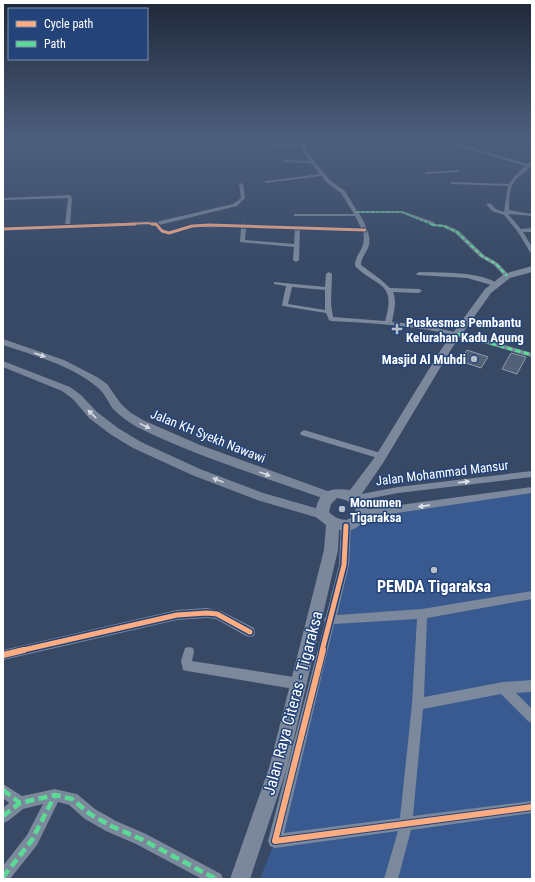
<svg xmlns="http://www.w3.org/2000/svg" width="535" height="882" font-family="'Roboto Condensed',sans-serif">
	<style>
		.green { fill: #385a90 }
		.building { fill: #536178; stroke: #8f9aab }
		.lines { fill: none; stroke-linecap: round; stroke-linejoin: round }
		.street { fill: #7c899c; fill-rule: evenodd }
		.secondary { fill: #788498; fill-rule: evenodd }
		.primary { fill: #7b879b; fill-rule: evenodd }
		.quiet-far3 { stroke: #5adb95; stroke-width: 1.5; stroke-dasharray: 3.5 1.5; stroke-linecap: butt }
		.quiet-far2 { stroke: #5adb95; stroke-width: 2; stroke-dasharray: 4.5 2; stroke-linecap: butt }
		.quiet-far1 { stroke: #5adb95; stroke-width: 3; stroke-dasharray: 5.5 3; stroke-linecap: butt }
		.quiet { stroke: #5adb95; stroke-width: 4.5; stroke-dasharray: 9 4.5; stroke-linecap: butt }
		.cycleway-far3-casing { stroke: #244479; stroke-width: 3.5 }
		.cycleway-far2-casing { stroke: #244479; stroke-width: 5 }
		.cycleway-far1-casing { stroke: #244479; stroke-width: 8 }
		.cycleway-casing { stroke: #244479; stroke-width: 8 }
		.cycleway-far3 { stroke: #ffac80; stroke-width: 2 }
		.cycleway-far2 { stroke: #ffac80; stroke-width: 3 }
		.cycleway-far1 { stroke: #ffac80; stroke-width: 5 }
		.cycleway { stroke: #ffac80; stroke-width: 6 }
		.oneway { fill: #d6dae0 }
		.oneway2 { fill: #dee2e6 }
		.poi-dot { fill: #b9bfc9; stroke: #244479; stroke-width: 1.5 }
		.labels { text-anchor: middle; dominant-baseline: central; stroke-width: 3; stroke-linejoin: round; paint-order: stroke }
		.poi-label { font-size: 13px; font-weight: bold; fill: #fff; stroke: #244479; text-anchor: start }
		.street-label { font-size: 13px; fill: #fff; stroke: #244479 }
		.near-poi-label { font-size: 16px; font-weight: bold; fill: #fff; stroke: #244479 }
		.near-street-label { font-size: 16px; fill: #fff; stroke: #244479 }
	</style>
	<rect width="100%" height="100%" fill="#384965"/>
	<polygon class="green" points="532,490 532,879 260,879 275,841 339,583 346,526 363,514"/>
	<g class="building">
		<polygon points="467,350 488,357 481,368 460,361"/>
		<polygon points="511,353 526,357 517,374 502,369"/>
	</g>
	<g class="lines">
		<g class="street">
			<path d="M 267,140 L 271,140 L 272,142 L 280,145 L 355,140 L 305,146 L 306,150 L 319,167 L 330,180 L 345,191 L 357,211 L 402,211 L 434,222 L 435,224 L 446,225 L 459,231 L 484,255 L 498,263 L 510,276 L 505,277 L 494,265 L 480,257 L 455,233 L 443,227 L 431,226 L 430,224 L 401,213 L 359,213 C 364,222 373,237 368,248 C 365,255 361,258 361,265 L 380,279 L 390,288 L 419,289 L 422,291 L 419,293 L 393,292 C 397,302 394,311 392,322 C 440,326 485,339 532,353 L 532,357 C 502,349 474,339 444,333 C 407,325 369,323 331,321 L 329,320 L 326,313 L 283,306 L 282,305 L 286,286 L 274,284 L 274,282 L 325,287 L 326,274 L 329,272 L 332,274 L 331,304 L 333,317 L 385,321 C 397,281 377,288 355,266 C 355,252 367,250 363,231 L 300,229 L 299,260 L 296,262 L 293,260 L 294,247 L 240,242 L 241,228 L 192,228 L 169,235 L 160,232 L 154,225 L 148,225 L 3,231 L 3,227 L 65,225 L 68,198 L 3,200 L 3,198 L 70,195 L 72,198 L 70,225 L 148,221 L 156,222 L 233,204 L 241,198 L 239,184 L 241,183 L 243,184 L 245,198 L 237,206 L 159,225 L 164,230 L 169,231 L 192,224 L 209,223 L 242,225 L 244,223 L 246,225 L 361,228 L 355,216 L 294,216 L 294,214 L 354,214 L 341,193 L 326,182 L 322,176 L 265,183 L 265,181 L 267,181 L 320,174 L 311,163 L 285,162 L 283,161 L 285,160 L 310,161 L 302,150 L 301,146 L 280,147 L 269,144 ZM 246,228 L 295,229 L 294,244 L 245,240 ZM 292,287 L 325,290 L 325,310 L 288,304 Z"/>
			<path d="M 440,140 L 447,140 L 528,164 L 532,161 C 532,170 519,174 514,182 C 509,189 509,201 509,210 L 532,214 L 532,216 L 508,214 L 521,229 L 532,228 L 532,232 L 523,232 L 532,247 L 532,253 L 530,252 L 518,232 L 504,215 L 492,211 L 486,204 L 490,203 L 496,209 L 504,212 L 508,186 L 452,184 L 450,183 L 452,182 L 509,184 L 514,177 L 525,166 Z"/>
			<polygon points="525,140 532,142 532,144 527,143"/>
			<polygon points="459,170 459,172 457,172 427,174 425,173 427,172"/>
			<path d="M 419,272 C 440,273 481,271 498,284 L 495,286 L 467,278 L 417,275 L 416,274 Z"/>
			<polygon points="304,430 384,454 385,456 381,459 301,435 300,433"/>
			<polygon points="532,471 532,477 398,493 356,501 353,500 352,498 353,496 356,495 398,487"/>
			<polygon points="532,487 532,493 363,518 360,517 359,514 360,511 363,510"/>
			<path d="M 346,522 L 349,523 L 351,526 L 349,565 L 337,615 L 422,609 L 532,591 L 532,599 L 427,618 L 424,697 L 503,682 L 532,680 L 532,692 L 516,693 L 532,709 L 532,723 L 528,721 L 501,694 L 423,709 L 413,816 L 532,801 L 532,813 L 411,830 L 398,879 L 384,879 L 398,831 L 275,848 L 270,846 L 268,841 L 325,622 L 324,620 L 326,616 L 339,565 L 341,526 L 343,523 ZM 417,619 L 412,704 L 400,818 L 284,833 L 334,624 Z"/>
			<polygon points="207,608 221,611 254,628 255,632 254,636 250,637 246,636 216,619 207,618 177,620 3,660 3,650 177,610"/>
			<polygon points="189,647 193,648 194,652 192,661 300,678 304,680 306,684 304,688 300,690 187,671 183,670 181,661 185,648"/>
			<polygon points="3,784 22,796 55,789 72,793 77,794 95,809 116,821 146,834 221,874 223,879 202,879 136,844 106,831 85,819 69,805 58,802 37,845 10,879 3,879 3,866 27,835 43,804 23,809 8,821 3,823 3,808 9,803 3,798"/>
		</g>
		<g class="secondary">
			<path d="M 3,339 L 64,360 L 97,377 L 107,384 L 121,404 L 131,413 L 145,421 L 200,445 L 333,493 L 335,496 L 333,499 L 329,501 L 325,499 C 262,476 197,457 137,427 C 128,422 120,416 113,409 C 108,402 104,392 97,387 C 71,365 35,356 3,345 Z"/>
			<polygon points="3,361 70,387 81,395 97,412 118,428 141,442 200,469 263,493 326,511 328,514 326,517 322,519 257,500 192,475 133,448 110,434 89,418 73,399 62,391 3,367"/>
		</g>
		<path class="primary" d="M 532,266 L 532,272 L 510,278 L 491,293 L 452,348 L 383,463 L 361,495 L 365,498 L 369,509 C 365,523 355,534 339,530 L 338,550 L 287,768 L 250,879 L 230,879 L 269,768 L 324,550 L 326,525 L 317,518 L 315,514 C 318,491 329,487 350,490 L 375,457 L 442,348 L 485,289 L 504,274 ZM 337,498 C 368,503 354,524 340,519 C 336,518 332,515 329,512 L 331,504 Z"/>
		<polyline class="quiet-far3" points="356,212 402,212 433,225"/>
		<polyline class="quiet-far2" points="432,224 433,225 444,226 457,232 482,256 496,264 507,276"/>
		<polyline class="quiet-far1" points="458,334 532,355"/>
		<g class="quiet">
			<polyline points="3,790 20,803"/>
			<polyline points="3,816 20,803 55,795 72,799 90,814 111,826 141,839 216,879"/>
			<polyline points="3,877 32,840 55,795"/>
		</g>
		<defs>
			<polyline id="cycleway-far3" points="110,225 148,223 156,225"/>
			<g id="cycleway-far2">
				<polyline points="152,224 156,224 162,231 169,233 192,226 209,225 365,230"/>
				<polyline points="3,229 135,224"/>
			</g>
			<g id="cycleway-far1">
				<polyline points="19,651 177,615 207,613 217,614 250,632"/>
				<polyline points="322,651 344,565 346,526"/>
			</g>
			<g id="cycleway">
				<polyline points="323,650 275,841 532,807"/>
				<polyline points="3,655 24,650"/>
			</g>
		</defs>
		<use href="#cycleway-far3" class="cycleway-far3-casing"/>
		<use href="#cycleway-far2" class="cycleway-far2-casing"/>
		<use href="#cycleway-far1" class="cycleway-far1-casing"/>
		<use href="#cycleway" class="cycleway-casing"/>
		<use href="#cycleway-far3" class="cycleway-far3"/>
		<use href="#cycleway-far2" class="cycleway-far2"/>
		<use href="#cycleway-far1" class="cycleway-far1"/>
		<use href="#cycleway" class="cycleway"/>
	</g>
	<defs><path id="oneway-solid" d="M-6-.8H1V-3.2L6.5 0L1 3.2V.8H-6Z"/></defs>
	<g class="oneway">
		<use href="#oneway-solid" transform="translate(40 355) rotate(19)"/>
		<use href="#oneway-solid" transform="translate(92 414) rotate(-136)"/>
		<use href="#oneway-solid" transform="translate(145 426) rotate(26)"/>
		<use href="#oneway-solid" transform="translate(265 474) rotate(20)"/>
		<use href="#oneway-solid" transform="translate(218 480) rotate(-159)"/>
	</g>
	<g class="oneway2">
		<use href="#oneway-solid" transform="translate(464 482) rotate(-7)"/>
		<use href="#oneway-solid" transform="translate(424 506) rotate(172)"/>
	</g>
	<linearGradient id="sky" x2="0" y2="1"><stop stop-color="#1f2838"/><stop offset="0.53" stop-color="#4d5f7e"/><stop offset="1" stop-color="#4d5f7e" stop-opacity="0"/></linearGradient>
	<rect width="535" height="264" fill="url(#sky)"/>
	<g class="poi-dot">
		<path d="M395 323h4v4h4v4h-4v4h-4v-4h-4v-4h4z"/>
		<circle cx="474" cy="359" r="4"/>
		<circle cx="342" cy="509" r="4"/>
		<circle cx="434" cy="570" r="4"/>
	</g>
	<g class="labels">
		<g class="poi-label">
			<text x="406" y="322">Puskesmas Pembantu<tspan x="406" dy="15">Kelurahan Kadu Agung</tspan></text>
			<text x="466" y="359" text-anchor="end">Masjid Al Muhdi</text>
			<text x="350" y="502">Monumen<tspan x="350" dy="15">Tigaraksa</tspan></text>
		</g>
		<g class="street-label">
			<text transform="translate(208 436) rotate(22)">Jalan KH Syekh Nawawi</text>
			<text transform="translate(442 473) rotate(-7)">Jalan Mohammad Mansur</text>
		</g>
		<g class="near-poi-label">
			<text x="434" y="586">PEMDA Tigaraksa</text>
		</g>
		<g class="near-street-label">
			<text transform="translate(293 703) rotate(-75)">Jalan Raya Citeras - Tigaraksa</text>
		</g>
	</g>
	<rect width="535" height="882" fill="none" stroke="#ffffff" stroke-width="8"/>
	<rect x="8" y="8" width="140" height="52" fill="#244479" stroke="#7c8faf"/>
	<rect x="16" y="21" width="20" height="6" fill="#ffac80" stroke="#7c8faf"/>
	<text x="44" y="28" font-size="12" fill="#ffffff">Cycle path</text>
	<rect x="16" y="41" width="20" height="6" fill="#5adb95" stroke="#7c8faf"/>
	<text x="44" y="48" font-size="12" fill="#ffffff">Path</text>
</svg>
